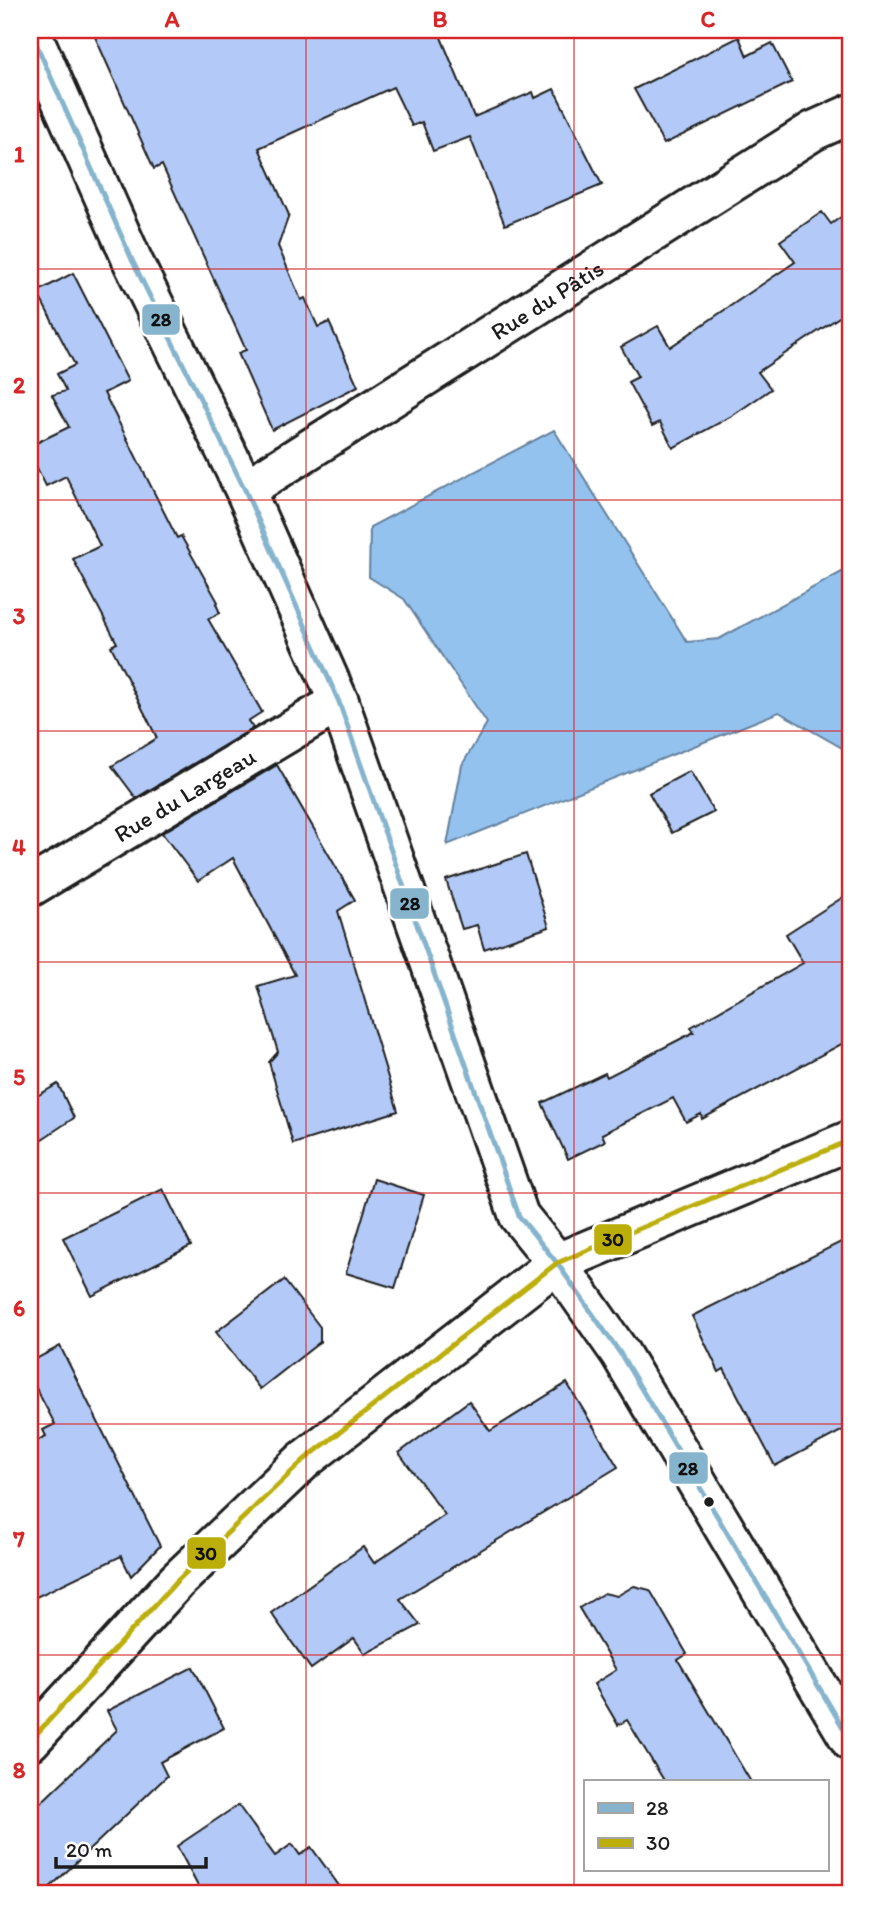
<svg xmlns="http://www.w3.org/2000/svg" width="881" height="1924" font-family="Itim,sans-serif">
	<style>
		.water { fill: #94c2ef; stroke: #64809b; stroke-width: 2 }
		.building { fill: #b3caf8; stroke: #1c1c1c; stroke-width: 2 }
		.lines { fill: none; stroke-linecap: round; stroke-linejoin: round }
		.street-casing { stroke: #1c1c1c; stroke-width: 44 }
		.secondary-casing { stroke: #1c1c1c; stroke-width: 44 }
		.street { stroke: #fff; stroke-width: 38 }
		.secondary { stroke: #fff; stroke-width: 38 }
		.bus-1-casing { stroke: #fff; stroke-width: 10 }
		.bus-2-casing { stroke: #fff; stroke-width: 10 }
		.bus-1 { stroke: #86b4cc; stroke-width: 5 }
		.bus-2 { stroke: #bbae08; stroke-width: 5 }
		.grid { fill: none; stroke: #d62828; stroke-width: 2; stroke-opacity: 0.55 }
		.bus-dot { fill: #1c1c1c; stroke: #fff; stroke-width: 2.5 }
		.labels { text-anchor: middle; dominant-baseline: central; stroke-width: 7; stroke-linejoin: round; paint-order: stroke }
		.street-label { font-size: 24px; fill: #1c1c1c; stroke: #fff }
		.line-badge { stroke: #fff; stroke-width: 2.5 }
		.pale-badge-label { font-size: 19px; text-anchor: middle; font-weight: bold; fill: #111 }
		.neatline { fill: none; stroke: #d62828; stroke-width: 2.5 }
		.grid-label { font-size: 23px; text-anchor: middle; font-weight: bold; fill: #d62828 }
	</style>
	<rect width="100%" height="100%" fill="#fff"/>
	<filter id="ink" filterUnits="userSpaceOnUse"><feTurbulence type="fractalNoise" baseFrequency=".0143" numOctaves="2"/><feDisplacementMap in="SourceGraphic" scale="14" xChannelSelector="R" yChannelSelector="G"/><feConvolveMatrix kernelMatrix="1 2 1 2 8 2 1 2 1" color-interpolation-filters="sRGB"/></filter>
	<g filter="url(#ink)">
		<polygon class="water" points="554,430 687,642 719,639 851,567 851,753 779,712 447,845 462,765 487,723 404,599 369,577 370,527"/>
		<g class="building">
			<polygon points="92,30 438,30 474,117 533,92 535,98 554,89 602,185 505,225 470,137 433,151 422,122 412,126 393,87 259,148 289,215 278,246 301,300 305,298 318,327 329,322 358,386 272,430 238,353 246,350 162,165 154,169"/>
			<polygon points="739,37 747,56 772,43 792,82 664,144 634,89"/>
			<polygon points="851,210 851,309 758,372 771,389 732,416 673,448 660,422 652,426 628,382 638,377 621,347 658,326 670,347 795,262 780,241 822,212 831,224"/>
			<polygon points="73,273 128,381 104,393 177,538 181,536 218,602 216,604 220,613 208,619 262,712 248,721 253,728 136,798 112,766 157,738 111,646 117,643 73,559 100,546 66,476 46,486 30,454 30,446 69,427 52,395 66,391 57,374 75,365 37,292"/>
			<polygon points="277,765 355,900 338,911 398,1111 293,1144 269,1062 278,1052 258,986 295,975 233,858 198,881 162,833"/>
			<polygon points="690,771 714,812 672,833 649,793"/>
			<polygon points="526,854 549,927 484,949 477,925 462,929 446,880"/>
			<polygon points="851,892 851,1039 702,1119 701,1114 686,1122 673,1098 602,1134 605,1141 568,1159 542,1103 605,1073 607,1077 694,1032 691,1027 803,963 786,934"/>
			<polygon points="58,1084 74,1118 30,1147 30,1100"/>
			<polygon points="374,1179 424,1195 395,1288 346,1273"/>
			<polygon points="163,1189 191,1246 92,1296 63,1238"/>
			<polygon points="851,1237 851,1426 775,1466 724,1369 719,1372 692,1316"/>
			<polygon points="284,1280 320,1327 320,1342 260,1389 216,1332"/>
			<polygon points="60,1346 160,1546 131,1576 121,1556 30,1600 30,1444 46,1436 43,1430 55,1424 30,1377 30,1362"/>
			<polygon points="567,1383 618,1467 400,1599 420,1625 365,1654 354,1638 311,1669 271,1613 363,1547 374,1563 445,1515 399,1453 469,1401 490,1431"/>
			<polygon points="634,1586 650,1590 687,1654 678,1660 751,1782 665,1782 627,1720 618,1725 594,1684 616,1670 579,1608 604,1593 617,1596"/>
			<polygon points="193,1667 224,1728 160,1762 167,1776 43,1894 30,1894 30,1813 117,1730 107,1711"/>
			<polygon points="238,1805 275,1856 292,1844 300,1855 311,1847 345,1894 202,1894 177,1846"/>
		</g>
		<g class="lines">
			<defs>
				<g id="street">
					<path id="s1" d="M 245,490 L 813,131 L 851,114"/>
					<path id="s2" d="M 30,887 L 339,702"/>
				</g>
				<g id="secondary">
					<polyline points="30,30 133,262 245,490 339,702 519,1216 557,1263 620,1353 851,1741"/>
					<polyline points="30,1741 177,1581 304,1460 557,1263 851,1140"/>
				</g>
			</defs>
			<use href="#street" class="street-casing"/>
			<use href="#secondary" class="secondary-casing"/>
			<use href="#street" class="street"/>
			<use href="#secondary" class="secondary"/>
			<defs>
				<polyline id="bus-1" points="30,30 133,262 245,490 339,702 519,1216 557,1263 620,1353 851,1741"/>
				<polyline id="bus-2" points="30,1741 177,1581 304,1460 557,1263 851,1140"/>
			</defs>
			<use href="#bus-1" class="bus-1-casing"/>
			<use href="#bus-2" class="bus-2-casing"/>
			<use href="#bus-1" class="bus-1"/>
			<use href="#bus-2" class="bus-2"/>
		</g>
	</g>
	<path class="grid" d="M 306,30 L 306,1894M 574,30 L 574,1894M 30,269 L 851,269M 30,500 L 851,500M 30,731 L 851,731M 30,962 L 851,962M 30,1193 L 851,1193M 30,1424 L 851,1424M 30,1655 L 851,1655"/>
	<circle class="bus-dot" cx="709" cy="1502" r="6"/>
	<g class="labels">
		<g class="street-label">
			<text stroke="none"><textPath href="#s1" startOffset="357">Rue du Pâtis</textPath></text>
			<text stroke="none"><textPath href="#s2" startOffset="180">Rue du Largeau</textPath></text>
		</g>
	</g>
	<g class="line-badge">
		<rect x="141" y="303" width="40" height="33" rx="7" fill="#86b4cc"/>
		<rect x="389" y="887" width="41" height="33" rx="7" fill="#86b4cc"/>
		<rect x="593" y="1223" width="40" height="33" rx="7" fill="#bbae08"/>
		<rect x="668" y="1451" width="41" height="34" rx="7" fill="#86b4cc"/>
		<rect x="186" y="1536" width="41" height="34" rx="7" fill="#bbae08"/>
	</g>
	<g class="pale-badge-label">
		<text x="161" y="326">28</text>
		<text x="410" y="910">28</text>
		<text x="613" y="1246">30</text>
		<text x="688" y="1475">28</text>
		<text x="206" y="1560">30</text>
	</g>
	<rect width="881" height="1924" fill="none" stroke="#fff" stroke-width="77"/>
	<rect x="584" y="1780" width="245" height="91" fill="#ffffff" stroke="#a4a4a4" stroke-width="2"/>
	<rect x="598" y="1803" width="35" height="10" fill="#86b4cc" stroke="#a4a4a4" stroke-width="2"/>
	<text x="646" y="1815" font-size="21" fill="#1c1c1c">28</text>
	<rect x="598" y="1838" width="35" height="10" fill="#bbae08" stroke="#a4a4a4" stroke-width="2"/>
	<text x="646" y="1850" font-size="21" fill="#1c1c1c">30</text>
	<path d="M56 1857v10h150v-10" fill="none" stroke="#1c1c1c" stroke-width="3.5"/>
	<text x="66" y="1857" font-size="21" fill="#1c1c1c" stroke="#ffffff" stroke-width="5" paint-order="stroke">20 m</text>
	<rect x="38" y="38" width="804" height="1847" class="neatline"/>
	<g class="grid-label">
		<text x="172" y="27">A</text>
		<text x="440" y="27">B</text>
		<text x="708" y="27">C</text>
		<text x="19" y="162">1</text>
		<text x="19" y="393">2</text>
		<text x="19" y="624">3</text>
		<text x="19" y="855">4</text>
		<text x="19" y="1085">5</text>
		<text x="19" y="1316">6</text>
		<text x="19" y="1547">7</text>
		<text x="19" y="1778">8</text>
	</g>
</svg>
